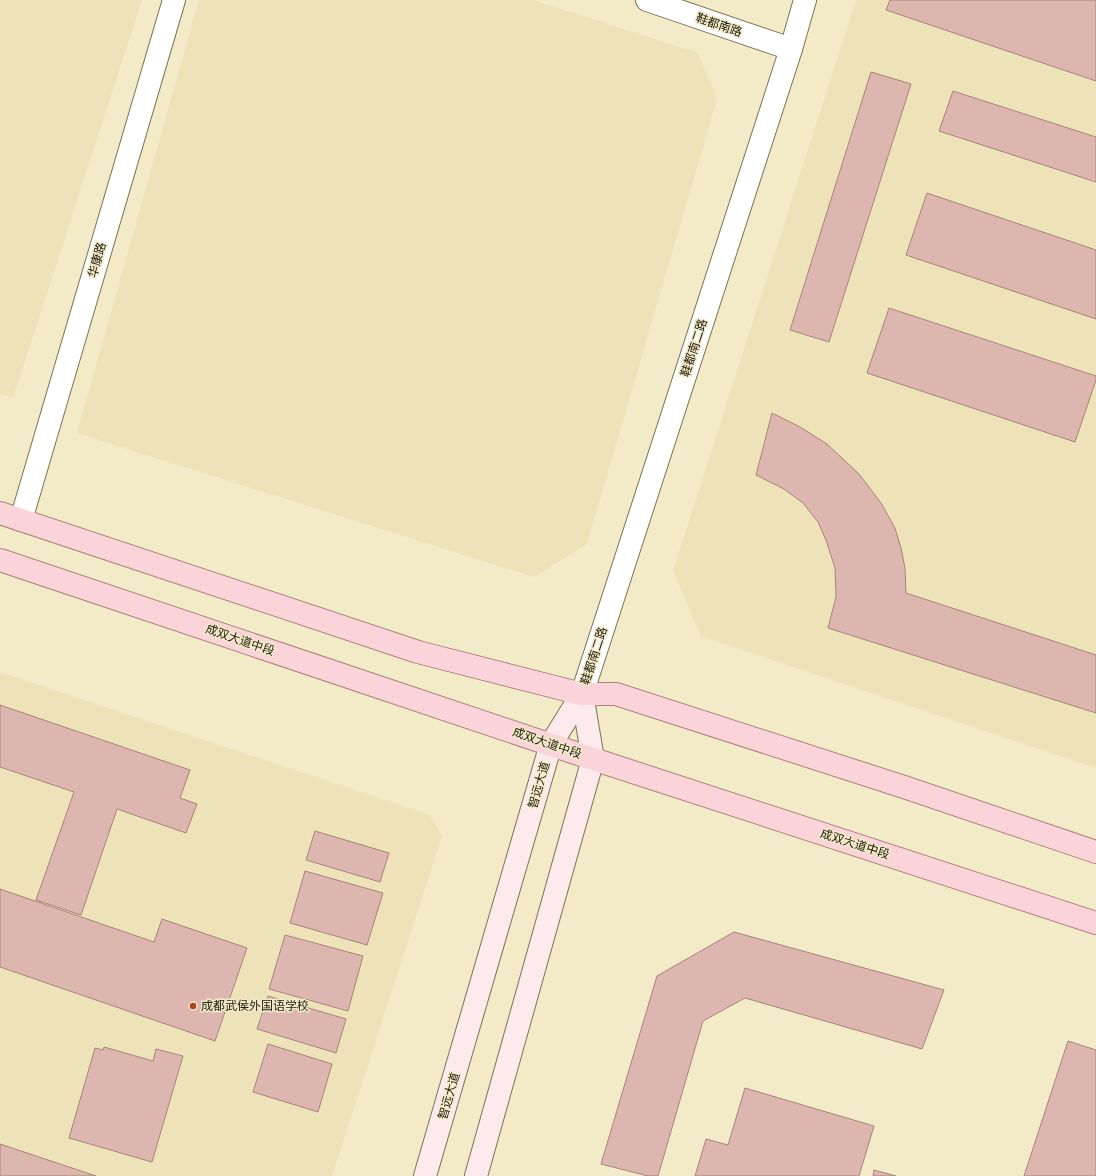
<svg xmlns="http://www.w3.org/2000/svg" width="1096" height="1176" font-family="'DM Sans','Noto Sans SC',sans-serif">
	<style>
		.built { fill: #ede2b8 }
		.building { fill: #ddb7af; stroke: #a8847c }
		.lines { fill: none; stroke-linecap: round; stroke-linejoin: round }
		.minor-casing { stroke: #7c7354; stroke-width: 24 }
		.secondary-casing { stroke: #7c7354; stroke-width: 24 }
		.primary-casing { stroke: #ac8382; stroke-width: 24 }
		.minor { stroke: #fff; stroke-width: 22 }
		.secondary { stroke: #fceaec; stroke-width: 22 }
		.primary { stroke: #fad4d8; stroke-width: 22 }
		.poi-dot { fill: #aa431e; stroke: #f3eac8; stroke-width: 1.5 }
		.labels { text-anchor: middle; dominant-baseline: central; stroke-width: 3; stroke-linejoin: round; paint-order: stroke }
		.street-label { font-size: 12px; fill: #232013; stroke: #f3eac8 }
		.poi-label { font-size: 12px; fill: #232013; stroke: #f3eac8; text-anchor: start }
	</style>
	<rect width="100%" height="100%" fill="#f3eac8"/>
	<g class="built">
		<polygon points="0,0 142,0 13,398 0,394"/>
		<polygon points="199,0 533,0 698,53 717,99 587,544 534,577 77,433"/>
		<polygon points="856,0 1096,0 1096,768 701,636 673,571"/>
		<polygon points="0,672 430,815 442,836 332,1176 0,1176"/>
	</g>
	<g class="building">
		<polygon points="890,0 1096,0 1096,81 886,10"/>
		<polygon points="871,72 911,84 829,342 790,330"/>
		<polygon points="953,91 1096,137 1096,182 939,131"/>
		<polygon points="927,193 1096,250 1096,319 906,255"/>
		<polygon points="889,308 1096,376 1096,380 1075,442 867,373"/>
		<polygon points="772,413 800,427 827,444 859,474 881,503 895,528 901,548 905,568 906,593 1096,655 1096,713 828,628 836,597 835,568 826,540 818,522 803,503 784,489 756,475"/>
		<polygon points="0,705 190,770 180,798 197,804 186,833 117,809 81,915 36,900 74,792 0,767"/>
		<polygon points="315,831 389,853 380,882 306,860"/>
		<polygon points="305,871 383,893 367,945 290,923"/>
		<polygon points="0,889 154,942 162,919 247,948 215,1041 0,967"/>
		<polygon points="734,932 944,990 922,1049 745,998 703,1021 658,1176 648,1176 601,1164 657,976"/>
		<polygon points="285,935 363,956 348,1011 269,989"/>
		<polygon points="268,996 346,1019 336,1053 257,1029"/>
		<polygon points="1068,1041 1096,1050 1096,1176 1024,1176"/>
		<polygon points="268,1044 332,1064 318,1112 253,1092"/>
		<polygon points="104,1047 153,1061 156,1049 183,1056 152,1162 69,1138 95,1048 103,1050"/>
		<polygon points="745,1088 874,1126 859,1176 695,1176 706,1139 728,1145"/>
		<polygon points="0,1144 96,1176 0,1176"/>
		<polygon points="874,1170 896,1176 873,1176"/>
	</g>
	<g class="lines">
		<defs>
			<g id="minor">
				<polyline points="647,0 791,49"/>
				<polyline points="21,520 174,0"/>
				<polyline points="582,694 791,49 805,0"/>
			</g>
			<g id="secondary">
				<polyline points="425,1176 551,744 582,694"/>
				<polyline points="476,1176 593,759 582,694"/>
			</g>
			<g id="primary">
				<polyline points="0,513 418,652 582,694 616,694 904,787 1096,852"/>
				<polyline points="0,560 593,759 1096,923"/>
			</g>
		</defs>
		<use href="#minor" class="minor-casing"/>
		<use href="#secondary" class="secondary-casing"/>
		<use href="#primary" class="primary-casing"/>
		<use href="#minor" class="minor"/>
		<use href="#secondary" class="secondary"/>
		<use href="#primary" class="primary"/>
	</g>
	<circle class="poi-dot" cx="193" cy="1006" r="4"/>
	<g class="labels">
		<g class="street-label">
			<text transform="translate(719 25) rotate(19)">鞋都南路</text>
			<text transform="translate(97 260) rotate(-74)">华康路</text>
			<text transform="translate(694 348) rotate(-72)">鞋都南二路</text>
			<text transform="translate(240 640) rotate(19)">成双大道中段</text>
			<text transform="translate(594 656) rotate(-72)">鞋都南二路</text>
			<text transform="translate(547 743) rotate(19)">成双大道中段</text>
			<text transform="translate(539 785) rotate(-74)">智远大道</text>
			<text transform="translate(855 844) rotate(18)">成双大道中段</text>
			<text transform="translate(449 1096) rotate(-74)">智远大道</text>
		</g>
		<g class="poi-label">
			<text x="201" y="1006">成都武侯外国语学校</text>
		</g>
	</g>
</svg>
